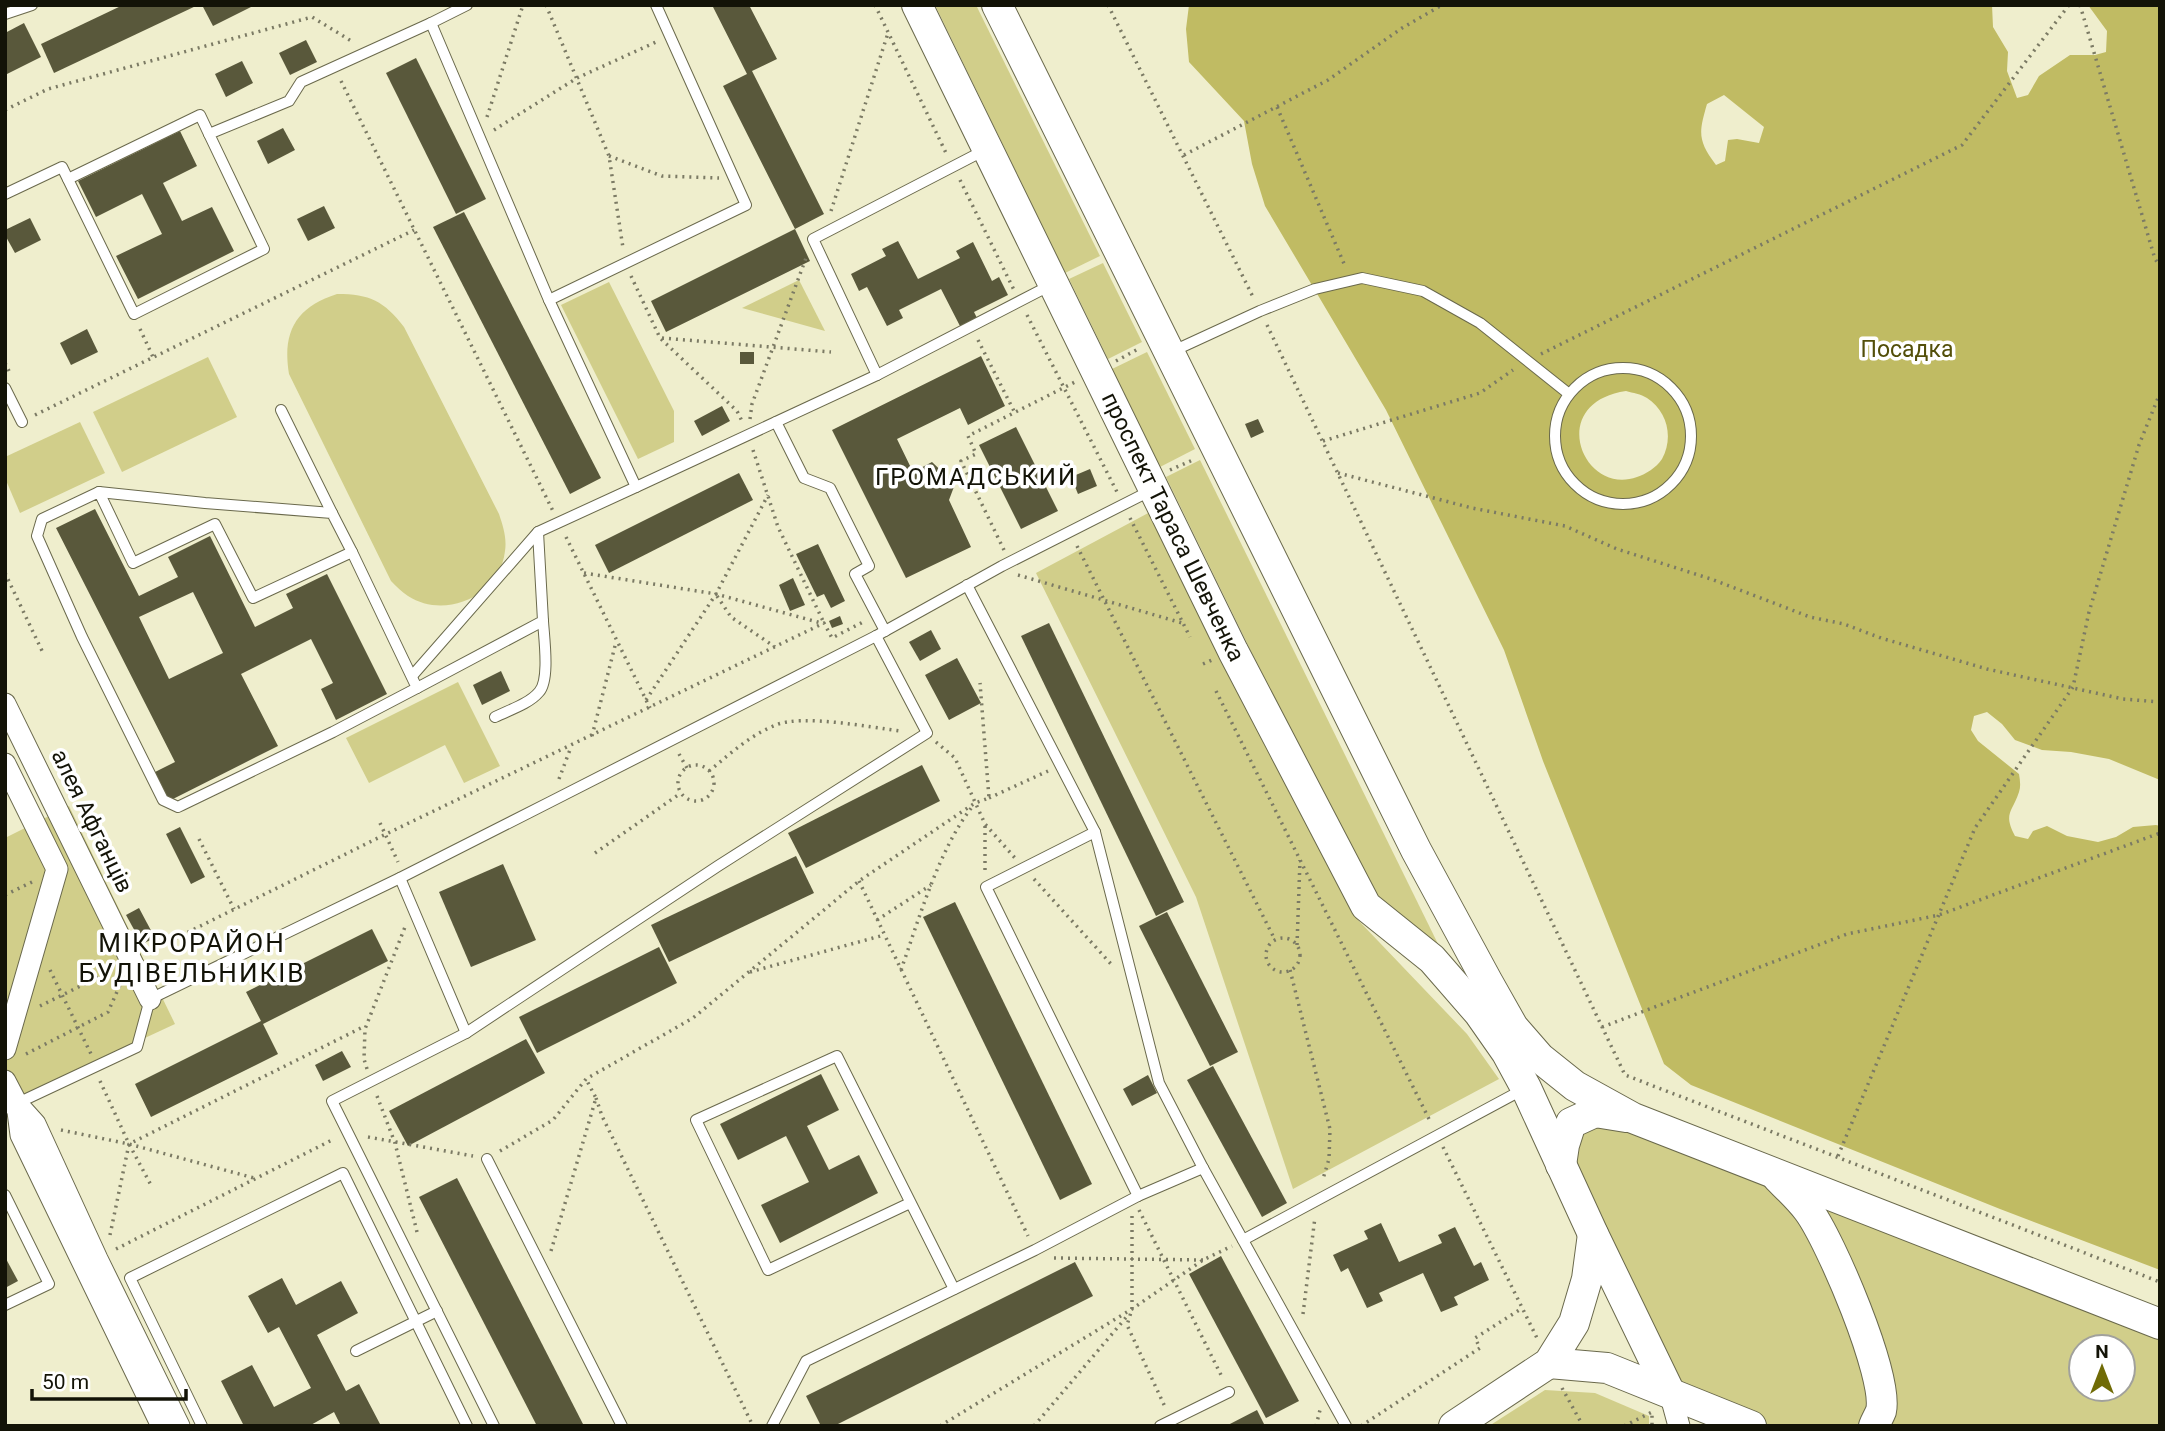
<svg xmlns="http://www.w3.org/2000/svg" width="2165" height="1431" font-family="Roboto,sans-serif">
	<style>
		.green { fill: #d1ce8a; fill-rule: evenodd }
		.forest { fill: #c0bb63; fill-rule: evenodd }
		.building { fill: #59583b; fill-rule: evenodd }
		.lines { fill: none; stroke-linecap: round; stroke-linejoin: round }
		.lane-casing { stroke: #6a694c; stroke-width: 12 }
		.street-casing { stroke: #6a694c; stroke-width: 23 }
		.secondary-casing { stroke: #6a694c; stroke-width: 32 }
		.path { stroke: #7b7a64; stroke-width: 3.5; stroke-dasharray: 2 5; stroke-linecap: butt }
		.lane { stroke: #fff; stroke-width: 10 }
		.street { stroke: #fff; stroke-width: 21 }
		.secondary { stroke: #fff; stroke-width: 30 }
		.labels { text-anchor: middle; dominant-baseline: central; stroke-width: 7; stroke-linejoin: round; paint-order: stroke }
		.park-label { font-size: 23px; fill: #534f0a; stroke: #fff }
		.street-label { font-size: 23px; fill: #131307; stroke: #fff }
		.neighbourhood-label { font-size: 24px; letter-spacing: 2px; fill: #131307; stroke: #fff }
		.quarter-label { font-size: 26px; letter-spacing: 2px; fill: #131307; stroke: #fff }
	</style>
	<rect width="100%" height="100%" fill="#efeecd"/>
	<g class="green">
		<polygon points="935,5 976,5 1100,256 1065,273"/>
		<polygon points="1103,263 1142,342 1108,359 1069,279"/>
		<polygon points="799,280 825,331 742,308"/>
		<polygon points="609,282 674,411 674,442 638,459 561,305"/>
		<path d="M 337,294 C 370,294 384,301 404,327 L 499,514 C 503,526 507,538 505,551 C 500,596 445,620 408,596 C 402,592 396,586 391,581 L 289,374 C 282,332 296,307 337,294 Z"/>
		<polygon points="1147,352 1195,449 1160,467 1112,369"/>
		<polygon points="208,357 237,417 122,472 93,412"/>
		<polygon points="80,422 105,473 20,513 5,478 5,457"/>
		<polygon points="1200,460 1439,946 1396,919 1365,885 1166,477"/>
		<polygon points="1152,511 1358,920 1467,1034 1499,1079 1293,1189 1196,897 1036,573"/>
		<polygon points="458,682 500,766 464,783 445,745 369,783 346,738"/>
		<polygon points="69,806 175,1024 5,1103 5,838"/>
		<path d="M 1595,1112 L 2160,1324 L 2160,1426 L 1751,1426 L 1670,1393 L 1564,1145 ZM 2081,1347 L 2123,1347 L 2123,1389 L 2081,1389 Z"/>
		<polygon points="1545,1390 1595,1393 1649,1416 1649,1426 1489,1426"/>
	</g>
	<path class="forest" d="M 1189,5 L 1992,5 L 1993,27 L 2008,52 L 2007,71 L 2017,98 L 2028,95 L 2039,76 L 2070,55 L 2095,55 L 2106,52 L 2107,31 L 2088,5 L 2160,5 L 2160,780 L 2109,759 L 2071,752 L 2042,750 L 2015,740 L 2002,724 L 1987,712 L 1974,716 L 1971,730 L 1978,741 L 2019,774 C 2020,780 2021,786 2019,792 C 2012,813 2003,813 2015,836 L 2028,839 L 2033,831 L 2047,826 L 2067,836 L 2098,842 L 2116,837 L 2133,827 L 2156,825 L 2160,826 L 2160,1270 L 2000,1209 L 1691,1085 L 1664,1064 L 1543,761 L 1504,650 L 1386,410 L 1265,206 L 1252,164 L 1244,121 L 1189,62 L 1186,29 ZM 1724,95 L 1764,127 L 1759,143 L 1737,139 L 1728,140 L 1725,161 L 1716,165 C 1697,140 1699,132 1707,104 ZM 1626,391 C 1633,393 1641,394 1647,398 C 1667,411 1674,437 1662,459 C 1656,468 1646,474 1637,477 C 1583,497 1545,403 1626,391 Z"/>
	<g class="building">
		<polygon points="123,5 198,5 54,73 41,44"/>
		<polygon points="202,5 255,5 213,26"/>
		<polygon points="712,5 749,5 777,59 752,71 824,214 795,229 810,261 666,332 651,301 795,229 723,86 747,74"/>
		<polygon points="24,23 41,57 5,75 5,33"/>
		<polygon points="306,40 317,62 290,75 279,53"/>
		<polygon points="416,58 486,199 456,214 386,73"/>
		<polygon points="242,61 253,83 226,97 215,74"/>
		<polygon points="283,128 295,150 268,164 257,141"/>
		<polygon points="180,131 197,166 163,183 182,221 212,207 234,251 138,299 116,256 162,234 142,194 96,217 78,181"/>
		<polygon points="324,206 335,228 308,241 297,219"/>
		<polygon points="464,212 601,478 570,494 433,227"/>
		<polygon points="30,218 41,240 15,253 5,235 5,230"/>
		<polygon points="898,241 918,279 960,258 956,251 973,242 992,281 999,277 1008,295 974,312 978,320 961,328 941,289 899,310 903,318 887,326 867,287 859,291 851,274 886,256 882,249"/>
		<polygon points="87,329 98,352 71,365 60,343"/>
		<rect x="740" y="352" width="14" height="12"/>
		<polygon points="981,356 1005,406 968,425 960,408 897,439 913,472 932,462 955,484 949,500 971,547 906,578 832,430"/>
		<polygon points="722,406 730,421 702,436 694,421"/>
		<polygon points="1258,419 1264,432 1251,438 1245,424"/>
		<polygon points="1016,427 1058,511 1021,529 979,445"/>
		<polygon points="1090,469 1097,486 1078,494 1071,477"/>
		<polygon points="739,473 753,500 609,573 595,545"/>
		<path d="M 95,509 L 139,596 L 178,577 L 168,557 L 210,536 L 255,627 L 293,608 L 286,594 L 327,574 L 387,694 L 336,720 L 321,689 L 333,683 L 311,639 L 241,674 L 278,746 L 169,801 L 155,772 L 175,762 L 56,528 ZM 193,592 L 223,653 L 169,679 L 139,617 Z"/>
		<polygon points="818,544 845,601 831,608 824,594 817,597 796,554"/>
		<polygon points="793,578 805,605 790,611 779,585"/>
		<polygon points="840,616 843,624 832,628 829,621"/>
		<polygon points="1049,623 1184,902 1156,916 1021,636"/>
		<polygon points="931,630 941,649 920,661 909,642"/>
		<polygon points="957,658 981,703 949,720 925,675"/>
		<polygon points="501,671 510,691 482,705 473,685"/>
		<polygon points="922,765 940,801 806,868 788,833"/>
		<polygon points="180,827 205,877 191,884 166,834"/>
		<polygon points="796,856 814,893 669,962 651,925"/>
		<polygon points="503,864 536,940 471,967 439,892"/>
		<polygon points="955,902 1092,1184 1060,1200 923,917"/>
		<polygon points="139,908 155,938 142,944 126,915"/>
		<polygon points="1167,912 1238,1052 1210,1066 1139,926"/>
		<polygon points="372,929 388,961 263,1024 278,1054 151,1117 135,1084 261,1021 246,992"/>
		<polygon points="659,947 677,983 537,1053 519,1017"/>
		<polygon points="526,1039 545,1073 408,1146 389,1111"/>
		<polygon points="342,1051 351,1067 323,1081 315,1065"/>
		<polygon points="1213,1066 1287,1203 1262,1217 1187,1080"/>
		<polygon points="821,1074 839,1110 807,1126 829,1170 859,1155 878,1193 780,1243 761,1205 809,1182 786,1136 738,1160 720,1124"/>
		<polygon points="1148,1075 1157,1093 1132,1106 1123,1089"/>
		<polygon points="457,1178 584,1426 537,1426 419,1197"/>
		<polygon points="1381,1223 1399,1262 1442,1243 1438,1235 1455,1227 1474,1266 1481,1262 1489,1280 1454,1297 1458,1305 1441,1312 1423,1273 1379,1293 1383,1301 1367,1308 1348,1268 1341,1272 1333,1255 1368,1239 1364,1231"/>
		<polygon points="1221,1256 1299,1401 1266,1418 1189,1274"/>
		<polygon points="5,1257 18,1281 5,1288"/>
		<polygon points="1075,1262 1093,1296 834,1426 821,1426 806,1396"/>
		<polygon points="282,1278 296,1305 341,1281 358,1313 317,1335 346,1391 359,1384 380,1424 376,1426 341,1426 334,1412 309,1426 244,1426 221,1381 252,1365 274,1407 311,1388 279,1327 268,1333 248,1296"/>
		<polygon points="1257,1410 1265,1426 1226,1426"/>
	</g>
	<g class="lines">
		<defs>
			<g id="lane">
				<polyline points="467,5 431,23 549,300"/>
				<polyline points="656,5 746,205 549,300 636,487 877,375 1051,285"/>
				<polyline points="5,14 32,5"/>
				<polyline points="68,179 200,115 209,134"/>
				<polyline points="5,194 62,167 134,314 264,249 209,134 289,101 301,82 431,23"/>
				<polyline points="1171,352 1260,311 1315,289 1362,278 1423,291 1480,323 1569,394"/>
				<circle cx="1623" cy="436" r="68"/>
				<polyline points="877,375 813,239 985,150"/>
				<polyline points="5,388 22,422"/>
				<polyline points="281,410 332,513"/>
				<polyline points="776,422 804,478 830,488 869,566 855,574 885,631"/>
				<polygon points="99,492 133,563 215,524 253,598 352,552 417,688 333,732 182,805 178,807 163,800 82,637 37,536 42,519"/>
				<polyline points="99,492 205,503 332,513 352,552"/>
				<polyline points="967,585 1095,832 1159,1083 1203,1168 1346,1426"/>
				<polyline points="412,676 538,532 636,487"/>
				<polyline points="417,688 543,621 538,532"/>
				<path d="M 495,717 C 509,710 529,704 539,692 C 550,680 544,638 543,621"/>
				<polyline points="1095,832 986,887 1138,1196"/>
				<polyline points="400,878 466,1033"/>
				<polyline points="5,1109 137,1047 150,999 400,878 550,802 876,636 1002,566 1152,490"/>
				<polyline points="487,1159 622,1426"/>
				<polyline points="5,1195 49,1284 5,1305"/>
				<polyline points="910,1203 768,1270 696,1120 837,1056 954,1289"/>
				<polyline points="1243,1240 1524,1089"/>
				<polyline points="356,1351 437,1311"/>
				<polyline points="202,1426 130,1278 343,1173 467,1426"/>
				<polyline points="494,1426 332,1101 466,1033 718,866 927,733 876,636"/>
				<polyline points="772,1426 806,1361 1035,1250 1138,1196 1203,1168"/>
				<polyline points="1160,1426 1229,1392"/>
			</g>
			<g id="street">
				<polyline points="5,704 150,999"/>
				<polyline points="5,764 57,869 5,1049"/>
				<polyline points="5,1081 17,1104 21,1135 162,1426"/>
				<polyline points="17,1104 35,1124 97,1259 179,1426"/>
				<polyline points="1670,1393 1679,1426"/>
			</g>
			<g id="secondary">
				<polyline points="917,5 1233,651 1366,906 1432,959 1479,1013 1507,1053 1526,1088 1593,1234 1670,1393"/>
				<polyline points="997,5 1416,850 1487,981 1513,1027 1540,1058 1575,1086 1633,1118 2160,1324"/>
				<polyline points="1561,1165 1564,1145 1571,1123 1595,1112 1626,1117"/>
				<path d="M 1778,1178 C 1788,1188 1799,1198 1808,1210 C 1830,1239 1889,1377 1881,1411 C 1879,1416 1876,1421 1874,1426"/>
				<polyline points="1549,1363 1607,1368 1751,1426"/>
				<polyline points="1454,1426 1549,1363 1574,1323 1587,1279 1593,1234"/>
			</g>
		</defs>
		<use href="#lane" class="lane-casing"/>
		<use href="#street" class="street-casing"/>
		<use href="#secondary" class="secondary-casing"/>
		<g class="path">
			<polyline points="546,5 609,156 623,248"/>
			<polyline points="875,5 947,155"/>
			<polyline points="1108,5 1254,299"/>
			<polyline points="2080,5 2155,259 2160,266"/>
			<polyline points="341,81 553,511"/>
			<polyline points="1277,107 1345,266"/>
			<polyline points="5,110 48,89 312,17 353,42"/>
			<polyline points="487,117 523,5"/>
			<polyline points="494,130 577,78 656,42"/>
			<polyline points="1184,155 1328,80 1402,28 1442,5"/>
			<polyline points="609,156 662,176 719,178"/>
			<polyline points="960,180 1014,290"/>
			<polyline points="831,211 888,33"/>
			<polyline points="631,276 660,338 737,411 743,423"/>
			<polyline points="1027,315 1117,492"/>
			<polyline points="1267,325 1625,1075 2160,1282"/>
			<polyline points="140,329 153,357"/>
			<polyline points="662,338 831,352"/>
			<polyline points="978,340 1015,413"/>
			<polyline points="1541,354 1962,145 2069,5"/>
			<polyline points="1116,361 1140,348"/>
			<polyline points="5,363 10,373"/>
			<polyline points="35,415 414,230"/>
			<polyline points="750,419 752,404 806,258"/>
			<polyline points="1323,441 1480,393 1513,370"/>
			<polyline points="753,450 778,527 824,623"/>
			<polyline points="1170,470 1195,459"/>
			<polyline points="1338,473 1472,508 1565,526 1617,549 1711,579 1810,617 1844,624 1881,638 1987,669 2123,699 2160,702"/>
			<polyline points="1130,518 1190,637"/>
			<polyline points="566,537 650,708"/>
			<polyline points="1077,546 1275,940"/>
			<polyline points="1004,550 961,461 976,454 968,436 1075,382"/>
			<polyline points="5,573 44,655"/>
			<polyline points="584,573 716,594 821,623"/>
			<polyline points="1018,575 1182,623"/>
			<polyline points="717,596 731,617 775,647"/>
			<polyline points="1203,664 1212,660"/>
			<polyline points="1216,691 1430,1121"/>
			<polyline points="646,700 716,594 768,495"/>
			<polyline points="592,736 616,642"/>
			<polyline points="936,742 955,758 985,824 1015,858"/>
			<polyline points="679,754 687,768"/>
			<circle cx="696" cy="783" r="18"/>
			<path d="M 709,771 C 730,754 750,735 776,725 C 801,714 870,727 900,731"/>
			<polyline points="559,779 571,747"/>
			<polyline points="989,798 1048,771"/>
			<polyline points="380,823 398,862"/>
			<polyline points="985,826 985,871"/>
			<polyline points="199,839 234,909"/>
			<polyline points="595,853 681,793"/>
			<polyline points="1034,879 1111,964"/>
			<polyline points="859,881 1028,1236"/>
			<polyline points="5,895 32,882"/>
			<polyline points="877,920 931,885"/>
			<circle cx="1283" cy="955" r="17"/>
			<polyline points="1297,945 1300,860"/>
			<polyline points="150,951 386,834 824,623 832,638 865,621"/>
			<polyline points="50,970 91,1054"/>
			<path d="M 901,970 C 919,919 939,849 972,807"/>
			<polyline points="1290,970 1330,1129 1329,1159 1323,1179"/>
			<polyline points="750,972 884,935"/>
			<polyline points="40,1006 115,969"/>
			<polyline points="1602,1027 1847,934 1939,915 2160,833"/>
			<polyline points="26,1054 108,1012 120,985"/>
			<polyline points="367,1069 364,1059 365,1029 405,927"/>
			<polyline points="100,1081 129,1144 152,1187"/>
			<polyline points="377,1096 395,1143 418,1236"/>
			<polyline points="596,1098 602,1116 753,1426"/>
			<polyline points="61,1130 129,1144 254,1178"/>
			<polyline points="368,1137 473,1156"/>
			<polyline points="1443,1147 1537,1338"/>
			<polyline points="500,1151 553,1120 586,1079 693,1018 859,881 975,803 989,798 980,683"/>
			<polyline points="1838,1156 1975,828 2073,687 2089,612 2139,445 2160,393"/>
			<polyline points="1139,1210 1223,1379"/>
			<polyline points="1132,1216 1132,1309 1127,1325 1166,1409"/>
			<polyline points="110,1235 129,1144 365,1026"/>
			<polyline points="116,1249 334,1139"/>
			<polyline points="551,1251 596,1098 586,1079"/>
			<polyline points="1054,1258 1203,1260"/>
			<polyline points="1303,1314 1315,1217"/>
			<polyline points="1562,1388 1583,1426"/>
			<polyline points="940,1426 1132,1309 1203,1260 1232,1246"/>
			<polyline points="1034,1426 1129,1314"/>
			<polyline points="1316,1426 1320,1410"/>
			<polyline points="1361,1426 1480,1348 1475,1338 1521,1309"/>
			<polyline points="1624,1426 1652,1412 1652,1426"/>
		</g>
		<use href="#lane" class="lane"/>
		<use href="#street" class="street"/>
		<use href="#secondary" class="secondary"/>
	</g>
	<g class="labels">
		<g class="park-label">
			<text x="1907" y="349">Посадка</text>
		</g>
		<g class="street-label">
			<text transform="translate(1173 527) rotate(64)">проспект Тараса Шевченка</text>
			<text transform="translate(92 821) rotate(64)">алея Афганців</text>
		</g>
		<g class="neighbourhood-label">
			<text x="976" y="477">ГРОМАДСЬКИЙ</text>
		</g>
		<g class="quarter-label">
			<text x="192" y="943">МІКРОРАЙОН<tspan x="192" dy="30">БУДІВЕЛЬНИКІВ</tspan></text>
		</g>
	</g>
	<rect width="2165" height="1431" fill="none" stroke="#131307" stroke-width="14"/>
	<g transform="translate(2102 1368)"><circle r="33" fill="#ffffff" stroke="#a1a19c" stroke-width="2"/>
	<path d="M0-5L12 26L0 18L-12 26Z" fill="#706b06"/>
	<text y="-10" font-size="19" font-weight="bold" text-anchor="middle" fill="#131307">N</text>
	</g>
	<path d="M32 1389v10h154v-10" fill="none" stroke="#131307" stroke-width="3.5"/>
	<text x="42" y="1389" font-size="21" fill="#131307" stroke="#ffffff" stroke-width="5" paint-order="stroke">50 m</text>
</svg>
